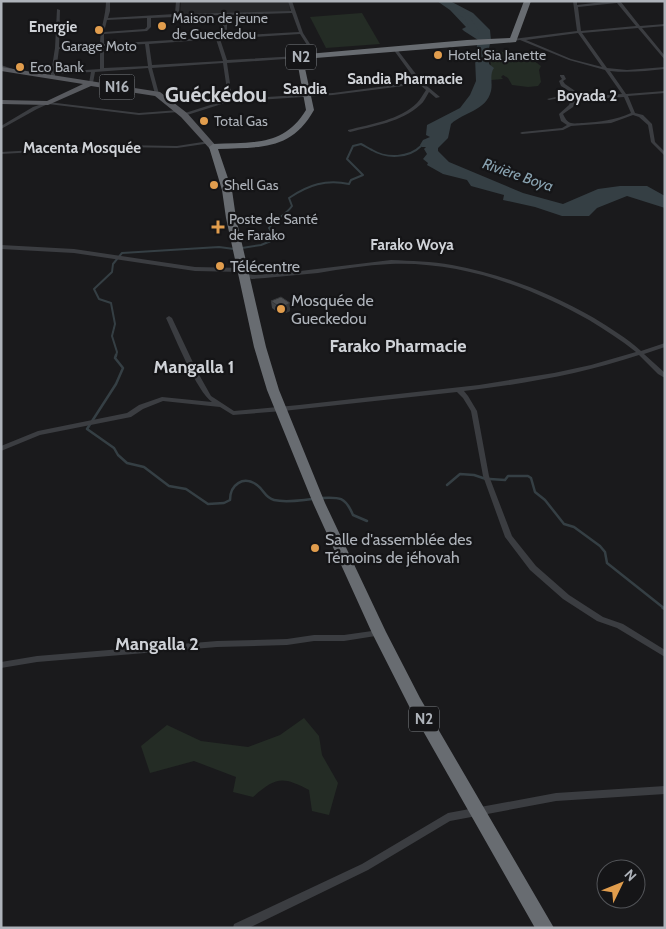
<svg xmlns="http://www.w3.org/2000/svg" width="666" height="929" font-family="Cabin,sans-serif">
	<style>
		.built { fill: #262729 }
		.green { fill: #242c25 }
		.water { fill: #353f44 }
		.lines { fill: none; stroke-linecap: round; stroke-linejoin: round }
		.stream-far2 { stroke: #353f44; stroke-width: 2 }
		.stream-far1 { stroke: #353f44; stroke-width: 2.5 }
		.stream { stroke: #353f44; stroke-width: 3 }
		.river { fill: #353f44; fill-rule: evenodd }
		.street { fill: #3b3d41; fill-rule: evenodd }
		.primary { fill: #585a5f; fill-rule: evenodd }
		.highway { fill: #686c71; fill-rule: evenodd }
		.wall { fill: #414346 }
		.shaded-wall { fill: #353739 }
		.building { fill: #4c4e51; stroke: #353739 }
		.poi-dot { fill: #e19d4d; stroke: #151517; stroke-width: 2 }
		.labels { text-anchor: middle; dominant-baseline: central; stroke-width: 4.5; stroke-linejoin: round; paint-order: stroke }
		.far-poi-label { font-size: 14px; fill: #aeb3ba; stroke: #151517; text-anchor: start }
		.far-neighbourhood-label { font-size: 15px; font-weight: bold; fill: #cfd2d7; stroke: #151517 }
		.shield { fill: #151517; stroke: #808489; stroke-width: 1 }
		.shield-label { font-size: 15px; font-weight: bold; fill: #aeb3ba }
		.far-water-label { font-size: 15px; font-style: italic; fill: #89a3b1; stroke: #151517 }
		.poi-label { font-size: 16px; fill: #aeb3ba; stroke: #151517; text-anchor: start }
		.neighbourhood-label { font-size: 18px; font-weight: bold; fill: #cfd2d7; stroke: #151517 }
		.far-town-label { font-size: 21px; font-weight: bold; fill: #cfd2d7; stroke: #151517 }
	</style>
	<rect width="100%" height="100%" fill="#1a1a1c"/>
	<polygon class="built" points="181,1 289,1 290,12 180,14"/>
	<g class="green">
		<polygon points="362,13 380,44 326,48 310,17"/>
		<path d="M 489,48 L 534,61 L 541,66 L 539,70 L 541,82 L 538,86 L 528,87 L 512,85 L 508,78 L 503,75 L 501,77 L 503,79 L 491,80 C 491,68 491,59 489,48 Z"/>
		<path d="M 304,718 L 319,736 L 322,755 L 338,783 L 329,815 L 312,811 L 309,790 C 282,776 276,777 253,797 L 233,792 L 236,777 L 194,761 L 150,773 L 141,746 L 167,725 L 201,741 L 248,747 L 280,735 Z"/>
	</g>
	<path class="water" d="M 437,1 L 450,1 L 473,13 L 490,30 L 491,40 L 489,48 L 489,64 L 494,68 C 489,75 493,83 491,91 C 486,111 464,112 451,124 L 448,138 L 438,148 L 438,151 L 449,162 L 523,193 L 563,204 L 598,189 L 620,186 L 647,186 L 665,196 L 665,208 L 627,196 L 597,208 L 589,216 L 562,216 L 535,207 L 503,200 L 504,195 L 471,186 L 467,180 L 443,174 L 427,165 L 428,163 L 423,159 L 427,154 L 424,149 L 426,147 L 422,147 L 420,145 L 423,140 L 430,137 L 426,135 L 427,125 L 460,108 L 470,95 L 476,81 L 475,58 L 478,40 L 464,31 L 462,29 L 466,27 L 450,10 Z"/>
	<g class="lines">
		<g class="stream-far2">
			<path d="M 242,248 L 261,245 L 276,239 L 269,228 C 275,219 286,215 292,206 L 289,198 C 308,185 326,179 349,184 L 351,180 L 363,175 L 347,159 L 353,146 L 361,144 C 365,146 368,148 372,150 C 387,159 409,158 421,146"/>
			<polyline points="116,356 117,352 112,336 115,324 111,303 99,299 94,289 112,272 113,264 122,253 219,247 234,249"/>
		</g>
		<g class="stream-far1">
			<path d="M 116,355 L 115,358 L 123,368 L 116,384 L 87,429 L 114,448 L 118,455 L 127,463 L 144,467 L 169,486 L 186,489 L 208,504 L 224,503 L 230,500 C 230,485 243,475 257,485 C 264,490 265,498 274,500 C 287,503 301,500 314,499"/>
			<polyline points="490,479 505,480 508,476 528,476 531,478 535,492 545,500 564,524 574,527 600,546 605,552 607,563 665,609"/>
			<polyline points="447,485 460,474 474,475 486,479"/>
			<path d="M 320,498 C 339,497 345,496 353,515 L 367,521"/>
		</g>
		<polyline class="stream" points="663,608 665,609"/>
		<path class="river" d="M 439,1 C 458,1 471,16 479,32 L 478,34 L 472,34 L 465,19 Z"/>
		<g class="street">
			<path d="M 106,1 L 110,1 L 110,11 L 108,18 L 175,14 L 176,1 L 180,1 L 179,14 L 291,11 L 288,1 L 292,1 L 303,33 L 317,55 L 314,56 L 300,34 L 220,39 L 227,60 L 299,56 L 301,57 L 299,58 L 227,63 L 232,97 L 231,99 L 333,93 L 417,82 L 393,49 L 395,48 L 396,48 L 422,82 L 440,97 L 436,98 L 429,92 C 426,97 424,102 420,105 C 402,122 373,126 350,132 L 348,131 L 348,130 C 371,124 400,120 417,103 C 421,99 423,94 426,90 L 419,84 L 333,95 L 228,102 L 184,116 L 182,115 L 182,114 L 226,100 L 228,97 L 223,63 L 152,68 L 159,94 L 157,95 L 155,94 L 148,68 L 95,72 L 93,83 L 91,84 L 89,83 L 91,72 L 55,74 L 55,77 L 51,77 L 51,73 L 55,48 L 57,9 L 60,10 L 59,47 L 100,44 C 100,29 106,16 106,1 ZM 292,13 L 299,32 L 227,36 L 227,15 ZM 223,15 L 223,37 L 104,44 L 104,34 L 147,31 L 151,27 L 151,18 ZM 147,18 L 147,27 L 145,29 L 104,32 L 107,20 ZM 216,39 L 223,61 L 152,65 L 149,44 ZM 145,44 L 148,66 L 104,68 L 104,46 ZM 100,47 L 100,69 L 56,72 L 59,49 Z"/>
			<path d="M 573,1 L 577,1 L 577,5 L 611,1 L 626,1 L 621,2 L 640,26 L 665,24 L 665,26 L 642,28 L 665,56 L 665,60 L 638,28 L 582,33 L 607,68 L 627,70 L 665,67 L 665,69 C 646,71 628,73 610,71 L 626,94 L 665,91 L 665,93 L 628,96 L 635,113 L 643,115 L 652,124 L 655,142 L 665,152 L 665,156 L 651,142 L 648,125 L 639,117 L 633,115 L 611,123 L 571,126 L 563,130 L 522,134 L 520,133 L 522,132 L 562,128 L 567,125 L 561,121 L 559,114 L 569,105 L 571,100 L 560,98 L 549,100 L 547,99 L 560,96 L 572,97 L 574,94 L 561,86 L 559,81 L 562,79 L 560,76 L 560,75 L 564,75 L 566,79 L 563,81 L 565,84 L 578,93 L 577,97 L 622,94 L 605,70 L 569,60 L 520,40 L 513,41 L 511,40 L 513,39 L 577,31 ZM 617,3 L 636,26 L 581,31 L 578,7 ZM 578,33 L 602,67 L 571,59 L 526,40 ZM 624,97 L 631,113 C 615,120 600,122 583,123 C 580,123 574,124 571,123 C 567,122 565,118 563,114 L 573,107 L 576,100 Z"/>
			<polygon points="1,65 13,69 13,70 11,71 1,68"/>
			<polygon points="48,102 139,113 179,110 181,111 179,112 139,115 48,104 37,109 1,129 1,126 33,107"/>
			<polygon points="209,141 211,142 211,143 177,148 121,147 1,154 1,152 121,145 177,146"/>
			<polygon points="1,245 74,249 195,267 242,268 245,270 242,272 195,271 74,253 1,249"/>
			<path d="M 391,260 C 411,261 432,261 452,265 C 502,274 550,293 594,318 C 610,328 627,338 641,351 L 665,343 L 665,347 L 644,354 L 665,373 L 665,378 L 658,374 L 639,355 C 582,374 523,384 464,391 L 468,396 L 477,411 L 489,476 L 512,536 L 536,566 L 569,595 L 603,617 L 623,624 L 665,650 L 665,657 L 617,628 L 597,621 L 563,599 L 530,570 L 505,537 L 483,476 L 471,411 L 463,398 L 457,392 L 283,411 L 233,415 L 220,407 L 163,401 L 143,409 L 131,417 L 40,435 L 1,451 L 1,446 L 38,431 L 127,413 L 139,405 L 162,397 L 212,402 C 197,392 175,337 166,318 L 169,316 L 172,318 L 197,371 L 211,396 L 234,411 L 299,405 L 479,385 L 554,373 L 591,365 L 636,352 C 621,340 605,330 589,320 C 529,286 459,261 390,264 C 366,265 342,269 318,273 C 300,275 283,276 265,278 L 252,279 L 242,277 L 241,276 L 244,274 L 256,275 L 292,272 Z"/>
			<polygon points="379,630 382,631 383,633 382,635 344,641 314,641 287,645 217,647 37,662 1,668 1,662 37,656 217,641 287,639 314,635 344,635"/>
			<polygon points="665,786 665,794 556,801 450,821 368,870 249,928 233,928 234,924 362,864 448,813 556,793"/>
		</g>
		<polygon class="primary" points="1,67 160,92 187,113 217,147 210,149 181,117 155,96 91,86 48,105 1,104 1,100 47,101 83,84 1,71"/>
		<path class="highway" d="M 524,1 L 531,1 L 516,42 L 303,59 L 314,110 C 291,151 260,147 218,149 L 232,190 L 236,218 L 266,347 L 279,390 L 325,503 L 386,632 L 420,698 L 554,928 L 535,928 L 410,708 L 372,633 L 313,503 L 267,390 L 254,347 L 226,218 L 222,190 L 209,147 L 213,144 C 251,142 284,147 306,110 L 296,55 L 467,40 L 510,38 Z"/>
	</g>
	<polygon class="wall" points="271,301 290,303 290,311 281,315 272,308"/>
	<polygon class="shaded-wall" points="290,303 290,311 281,315 281,308"/>
	<polygon class="building" points="281,297 290,303 281,308 271,301"/>
	<g class="poi-dot">
		<circle cx="162" cy="26" r="5"/>
		<circle cx="99" cy="30" r="5"/>
		<circle cx="438" cy="55" r="5"/>
		<circle cx="20" cy="67" r="5"/>
		<circle cx="204" cy="121" r="5"/>
		<circle cx="214" cy="185" r="5"/>
		<path d="M215.5 219.5h5v5h5v5h-5v5h-5v-5h-5v-5h5z"/>
		<circle cx="220" cy="266" r="5"/>
		<circle cx="281" cy="309" r="5"/>
		<circle cx="315" cy="548" r="5"/>
	</g>
	<g class="labels">
		<g class="far-poi-label">
			<text x="172" y="18">Maison de jeune<tspan x="172" dy="16">de Gueckedou</tspan></text>
			<text x="99" y="46" text-anchor="middle">Garage Moto</text>
			<text x="448" y="55">Hotel Sia Janette</text>
			<text x="30" y="67">Eco Bank</text>
			<text x="214" y="121">Total Gas</text>
			<text x="224" y="185">Shell Gas</text>
			<text x="229" y="219">Poste de Santé<tspan x="229" dy="16">de Farako</tspan></text>
		</g>
		<g class="far-neighbourhood-label">
			<text x="53" y="27">Energie</text>
			<text x="405" y="79">Sandia Pharmacie</text>
			<text x="305" y="89">Sandia</text>
			<text x="587" y="96">Boyada 2</text>
			<text x="82" y="148">Macenta Mosquée</text>
			<text x="412" y="245">Farako Woya</text>
		</g>
		<g class="shield">
			<rect x="286" y="44.5" width="30" height="25" rx="4"/>
			<rect x="99.5" y="74.5" width="35" height="25" rx="4"/>
			<rect x="409" y="706.5" width="30" height="25" rx="4"/>
		</g>
		<g class="shield-label">
			<text x="301" y="57">N2</text>
			<text x="117" y="87">N16</text>
			<text x="424" y="719">N2</text>
		</g>
		<g class="far-water-label">
			<text transform="translate(518 175) rotate(19)">Rivière Boya</text>
		</g>
		<g class="poi-label">
			<text x="230" y="266">Télécentre</text>
			<text x="291" y="300">Mosquée de<tspan x="291" dy="18">Gueckedou</tspan></text>
			<text x="325" y="539">Salle d'assemblée des<tspan x="325" dy="18">Témoins de jéhovah</tspan></text>
		</g>
		<g class="neighbourhood-label">
			<text x="398" y="346">Farako Pharmacie</text>
			<text x="194" y="367">Mangalla 1</text>
			<text x="157" y="644">Mangalla 2</text>
		</g>
		<g class="far-town-label">
			<text x="216" y="94">Guéckédou</text>
		</g>
	</g>
	<rect width="666" height="929" fill="none" stroke="#aeb3ba" stroke-width="5"/>
	<g transform="translate(621 884) rotate(47)"><circle r="24" fill="#151517" stroke="#525458"/>
	<path d="M0-4L9 19L0 12L-9 19Z" fill="#e19d4d"/>
	<text y="-8" font-size="14" font-weight="bold" text-anchor="middle" fill="#aeb3ba">N</text>
	</g>
</svg>
